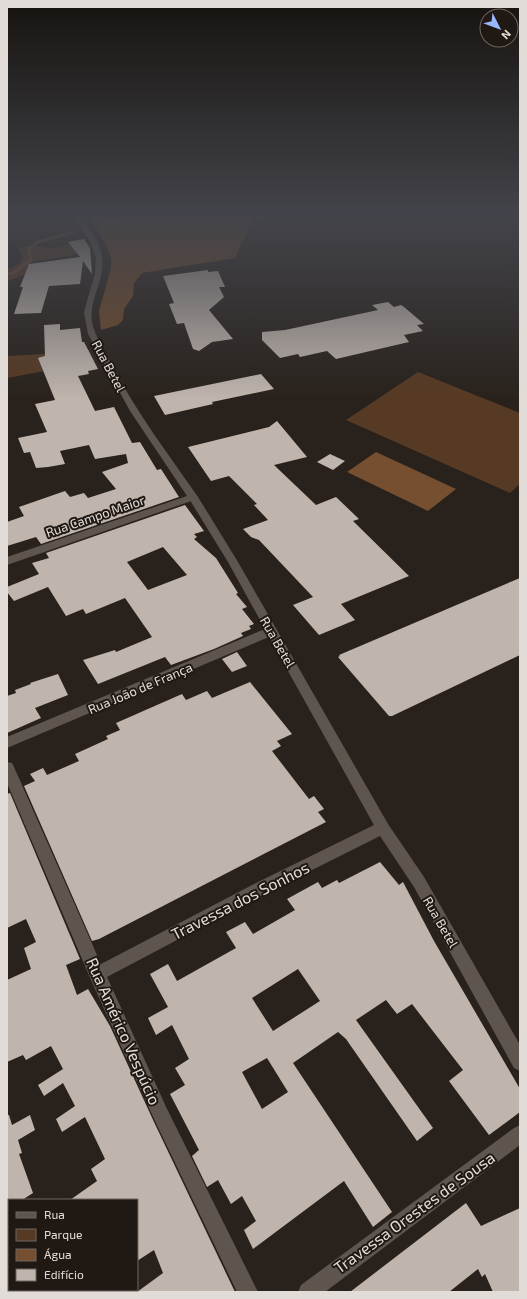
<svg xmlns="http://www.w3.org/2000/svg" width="527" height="1299" font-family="'Exo 2',sans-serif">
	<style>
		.green { fill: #573a23 }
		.forest { fill: #704a2a }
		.water { fill: #754f2f }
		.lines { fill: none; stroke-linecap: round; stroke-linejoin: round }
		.stream { stroke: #754f2f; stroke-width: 3 }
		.building { fill: #bfb5ad; fill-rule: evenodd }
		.street { fill: #5e554e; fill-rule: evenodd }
		.secondary { fill: #5e554e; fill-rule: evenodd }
		.labels { text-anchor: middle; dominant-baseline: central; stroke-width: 4; stroke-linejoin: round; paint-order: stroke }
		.street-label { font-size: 13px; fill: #e2dcd9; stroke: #201813 }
		.near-street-label { font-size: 16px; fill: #e2dcd9; stroke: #201813 }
	</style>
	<rect width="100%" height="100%" fill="#29221c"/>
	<g class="green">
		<path d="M 85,242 L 91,252 L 32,262 L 29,265 L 32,270 L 17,278 L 7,281 L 7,269 C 14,267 21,265 23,257 L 19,250 L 21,247 L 33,246 L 54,248 Z"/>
		<polygon points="89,350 94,362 7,378 7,356 62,353 63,355"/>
		<polygon points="418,372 520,413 520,484 510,493 346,420"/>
	</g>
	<polygon class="forest" points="90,217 269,217 252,220 235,258 142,273 134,283 133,296 124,309 123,320 118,325 101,330 99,311 111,268 111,258 107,247"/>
	<polygon class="water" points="376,452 456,489 428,511 347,472"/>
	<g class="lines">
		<g class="stream">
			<polyline points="102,228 122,219 155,217"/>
			<polyline points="7,274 13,273 31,260 29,249 38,242 73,232"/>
		</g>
	</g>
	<g class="building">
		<polygon points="84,239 90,248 92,274 83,261 80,284 49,286 41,313 14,314 23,287 20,287 29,264 80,257 68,242"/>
		<polygon points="208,270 208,272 218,271 225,287 219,287 224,297 209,310 233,339 212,342 199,351 193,349 184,323 177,324 169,304 174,303 163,276"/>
		<polygon points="388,302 394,307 401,305 404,307 424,324 417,325 423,331 404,335 409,342 336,359 327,351 300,357 298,354 280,358 262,340 262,332 285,330 378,310 372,305"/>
		<polygon points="60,324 60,330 80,328 82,342 84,342 98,369 88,371 89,374 78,376 95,411 114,407 132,443 140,442 157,470 161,469 179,497 41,544 36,537 7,546 7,522 24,516 19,507 65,491 70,497 84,493 88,498 116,489 102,472 128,463 126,454 95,459 89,445 60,451 65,464 48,467 36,468 30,452 24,453 18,438 47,432 35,404 55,400 38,358 45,356 44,325"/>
		<polygon points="261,374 274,389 212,402 213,404 165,415 154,396"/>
		<polygon points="277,421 307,457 274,465 316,505 336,497 359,519 353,521 409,576 341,604 355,620 319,635 293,605 313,597 259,540 251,537 243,529 268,520 254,505 257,504 229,476 211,481 188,447 269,427"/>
		<polygon points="330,454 345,461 333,470 317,462"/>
		<path d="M 185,505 L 204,531 L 194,534 L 197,537 L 194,539 L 216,558 L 238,593 L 236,594 L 247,607 L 242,609 L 254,624 L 249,626 L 251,629 L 241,633 L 243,636 L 214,649 L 171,665 L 165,657 L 98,684 L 83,660 L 115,650 L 116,652 L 152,637 L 125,598 L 86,614 L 83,609 L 66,616 L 48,587 L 14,601 L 7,592 L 7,587 L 39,574 L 32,563 L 49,558 L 46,553 ZM 163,547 L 187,575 L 148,590 L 127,562 Z"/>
		<polygon points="520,578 520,655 392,716 389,716 338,657 340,656 339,655"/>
		<polygon points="237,652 247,666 232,672 222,659"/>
		<polygon points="58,674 68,695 35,708 41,718 7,733 7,696 16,693 15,690 31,684 30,683"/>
		<polygon points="250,682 292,734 277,741 281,746 272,751 309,799 314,796 324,809 318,812 326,822 99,939 92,941 24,786 35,781 30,774 43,768 47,775 79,761 75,754 108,739 106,736 120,730 116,723 182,694 186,700 207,691 212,698"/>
		<polygon points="10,793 80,959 66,965 77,995 88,989 110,1026 154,1122 235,1292 137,1292 163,1273 154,1250 137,1261 137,1200 70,1200 97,1181 91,1169 105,1159 85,1117 62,1132 56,1119 75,1106 63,1083 44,1096 38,1085 63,1069 51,1046 26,1060 23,1055 7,1062 7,980 31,969 24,948 36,942 26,919 7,928 7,794"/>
		<path d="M 380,862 L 399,885 L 403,882 L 434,941 L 520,1089 L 520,1112 L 489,1135 L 449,1081 L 463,1070 L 412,1004 L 397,1014 L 386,1000 L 356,1020 L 433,1128 L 417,1141 L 346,1039 L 338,1032 L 293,1063 L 392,1212 L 373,1227 L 344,1181 L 253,1249 L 244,1230 L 256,1221 L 242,1196 L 231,1204 L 218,1180 L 207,1187 L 192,1156 L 199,1150 L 170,1094 L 185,1085 L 175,1068 L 189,1059 L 172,1025 L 156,1035 L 148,1018 L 168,1007 L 150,974 L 168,964 L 177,981 L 236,948 L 226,932 L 245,922 L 253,934 L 295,910 L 287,899 L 318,882 L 322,888 L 337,880 L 339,883 ZM 298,969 L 320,1001 L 273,1031 L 252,998 ZM 267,1058 L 288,1092 L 262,1109 L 242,1072 Z"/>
		<polygon points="7,1115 9,1115 12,1125 30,1115 35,1130 18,1140 22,1153 19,1154 33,1193 22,1200 7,1200"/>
		<polygon points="466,1203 481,1226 520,1208 520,1292 493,1292 485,1274 482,1277 478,1269 449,1292 350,1292"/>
	</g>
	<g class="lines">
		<g class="street">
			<polygon points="193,494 198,497 238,562 388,824 424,877 520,1045 520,1071 514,1068 414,887 380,836 264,894 107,977 167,1109 258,1292 237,1292 155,1121 91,980 7,783 7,762 12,763 14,767 101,964 254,884 374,825 269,637 7,748 7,737 265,629 228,562 188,497"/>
			<polygon points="520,1125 520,1145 325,1292 298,1292 301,1285 514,1128"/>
		</g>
		<path class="secondary" d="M 75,217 L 81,217 C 89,229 100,242 102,257 C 106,281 86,302 93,326 C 97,340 106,354 113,367 C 137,413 168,454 198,497 L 197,499 L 7,565 L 7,557 L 187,496 L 130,411 L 88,334 L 84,312 L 95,273 L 96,257 L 90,242 Z"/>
	</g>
	<linearGradient id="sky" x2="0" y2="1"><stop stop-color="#17130f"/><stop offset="0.54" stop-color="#43444b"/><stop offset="1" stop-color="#43444b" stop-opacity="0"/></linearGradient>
	<rect width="527" height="399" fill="url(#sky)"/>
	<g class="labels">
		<g class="street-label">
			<text transform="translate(109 366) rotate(62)">Rua Betel</text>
			<text transform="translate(95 516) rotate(-19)">Rua Campo Maior</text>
			<text transform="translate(278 642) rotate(60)">Rua Betel</text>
			<text transform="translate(140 688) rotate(-23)">Rua João de França</text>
			<text transform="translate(441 922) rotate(60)">Rua Betel</text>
		</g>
		<g class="near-street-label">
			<text transform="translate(240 900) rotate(-27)">Travessa dos Sonhos</text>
			<text transform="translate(124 1031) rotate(66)">Rua Américo Vespúcio</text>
			<text transform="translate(414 1212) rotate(-36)">Travessa Orestes de Sousa</text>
		</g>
	</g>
	<rect width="527" height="1299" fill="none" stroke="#e2dcd9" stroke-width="16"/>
	<rect x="8" y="1199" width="130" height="92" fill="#201813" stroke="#6e6662"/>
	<rect x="16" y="1212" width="20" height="6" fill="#5e554e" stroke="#6e6662"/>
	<text x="44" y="1219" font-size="12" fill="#e2dcd9">Rua</text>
	<rect x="16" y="1229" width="20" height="12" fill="#573a23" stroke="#6e6662"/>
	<text x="44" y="1239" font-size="12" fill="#e2dcd9">Parque</text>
	<rect x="16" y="1249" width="20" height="12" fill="#754f2f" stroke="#6e6662"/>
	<text x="44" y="1259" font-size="12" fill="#e2dcd9">Água</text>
	<rect x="16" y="1269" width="20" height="12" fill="#bfb5ad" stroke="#6e6662"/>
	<text x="44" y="1279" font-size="12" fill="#e2dcd9">Edifício</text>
	<g transform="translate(499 28) rotate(132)"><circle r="19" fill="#201813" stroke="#6e6662"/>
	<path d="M0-3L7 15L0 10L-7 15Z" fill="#98b6fd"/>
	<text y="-6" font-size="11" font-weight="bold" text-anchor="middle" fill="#e2dcd9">N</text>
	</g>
</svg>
